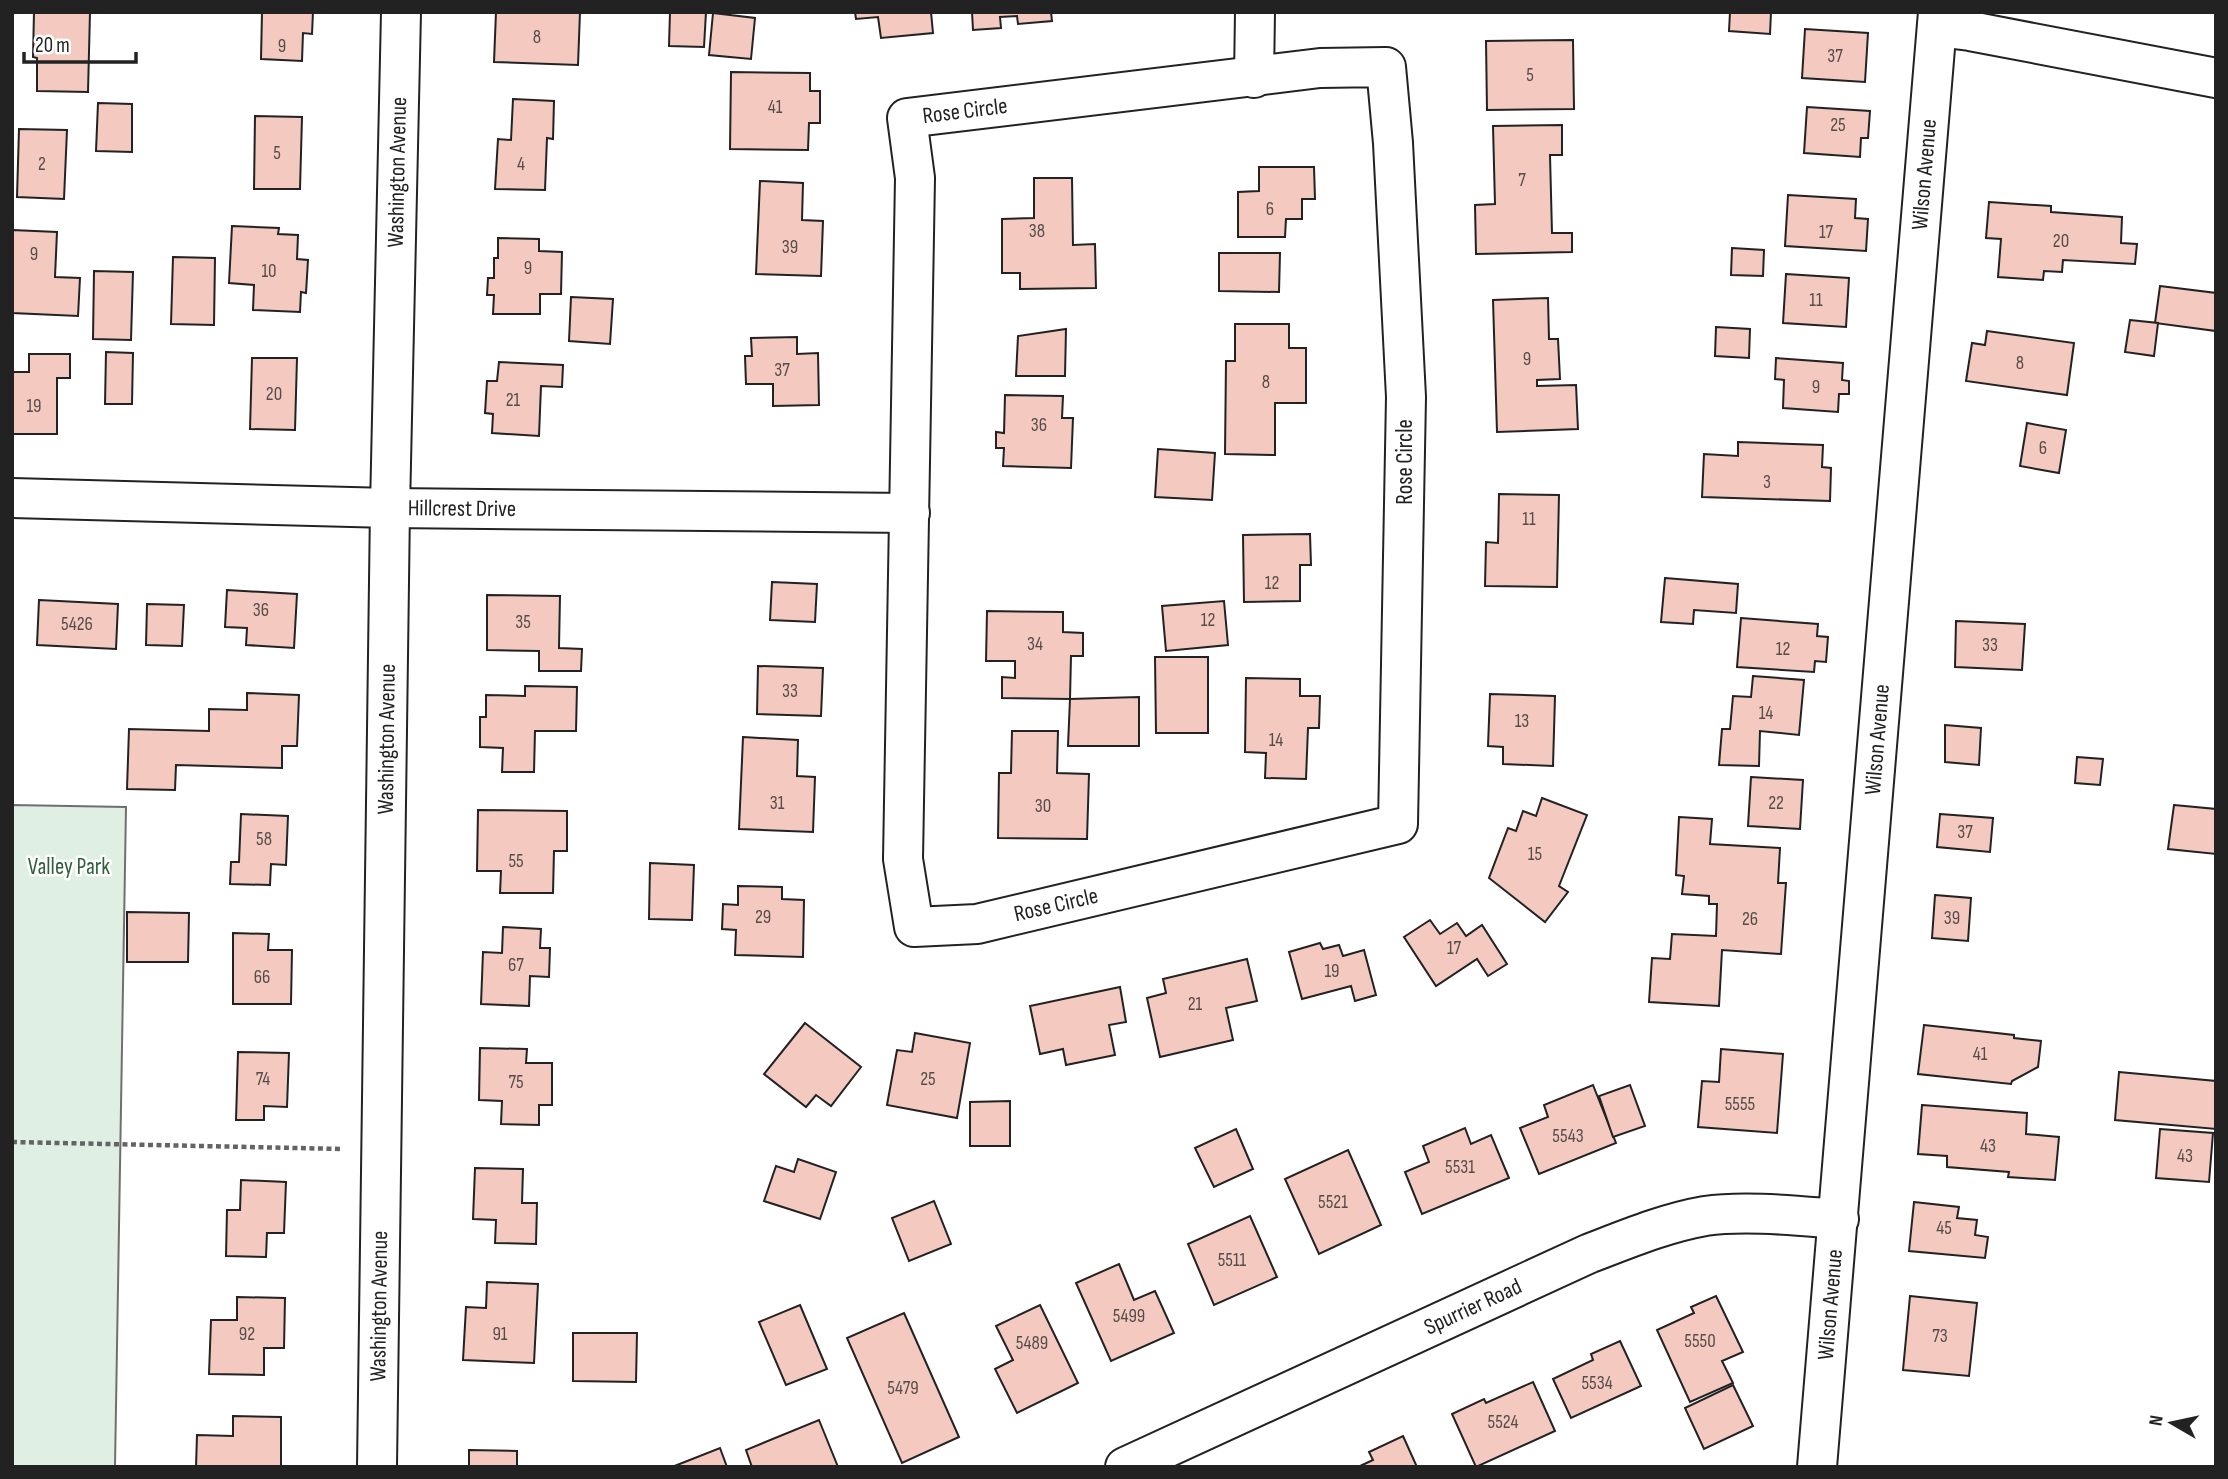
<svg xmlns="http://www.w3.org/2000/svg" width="2228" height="1479" font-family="'Sofia Sans Condensed',sans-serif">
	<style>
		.green { fill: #e0efe3; stroke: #6f6f6f; stroke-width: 2 }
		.building { fill: #f3c9c0; stroke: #222; stroke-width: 2 }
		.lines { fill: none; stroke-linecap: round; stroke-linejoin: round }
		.minor-casing { stroke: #222; stroke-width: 42 }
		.path { stroke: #646464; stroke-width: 4.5; stroke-dasharray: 5 3.5; stroke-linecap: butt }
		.minor { stroke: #fff; stroke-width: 38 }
		.labels { text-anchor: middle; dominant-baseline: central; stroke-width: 5; stroke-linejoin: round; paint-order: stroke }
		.number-label { font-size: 19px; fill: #564c4a }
		.street-label { font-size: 23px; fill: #222; stroke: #fff }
		.park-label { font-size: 23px; fill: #2f5e38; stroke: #fff }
	</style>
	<rect width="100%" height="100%" fill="#fff"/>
	<polygon class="green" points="12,805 126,807 115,1467 12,1467"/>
	<g class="building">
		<polygon points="34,12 90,12 88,92 37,91 37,58 33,57"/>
		<polygon points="262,12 313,12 312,34 303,33 302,61 261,59"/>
		<polygon points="496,12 580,12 578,65 494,62"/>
		<polygon points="670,12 706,12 704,47 669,46"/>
		<polygon points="855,12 931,12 933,33 881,38 878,17 856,19"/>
		<polygon points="972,12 1051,12 1052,21 1018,24 1017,16 1000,17 1001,28 973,30"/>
		<polygon points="1730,12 1771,12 1770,34 1729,31"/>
		<polygon points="713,13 755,18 751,59 709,55"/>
		<polygon points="1805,29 1868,33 1865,82 1802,78"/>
		<polygon points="1573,40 1574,109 1487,110 1486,41"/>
		<polygon points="731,72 810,73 810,91 820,91 820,123 809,123 808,150 730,149"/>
		<polygon points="513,99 554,101 553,139 547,138 545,190 495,189 498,139 511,140"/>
		<polygon points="98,103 132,104 132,152 96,151"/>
		<polygon points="1807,107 1870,111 1868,138 1861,138 1860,157 1804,153"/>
		<polygon points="255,116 302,117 300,189 254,189"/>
		<polygon points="1562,125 1562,155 1550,155 1552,233 1572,233 1572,252 1476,254 1475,205 1495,204 1493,126"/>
		<polygon points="19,129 67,130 64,199 17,197"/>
		<polygon points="1259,167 1314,167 1315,199 1302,199 1302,219 1286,219 1285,237 1238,237 1238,192 1259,191"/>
		<polygon points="1034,178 1072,178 1073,245 1095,244 1096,288 1020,289 1020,273 1002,273 1002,219 1034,218"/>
		<polygon points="760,181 803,183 802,220 823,221 821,276 756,274"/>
		<polygon points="1788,195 1856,199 1855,218 1868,219 1866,251 1785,246"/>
		<polygon points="1989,202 2051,206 2051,212 2122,217 2121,243 2137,244 2135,264 2063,260 2062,272 2044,271 2043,280 1998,277 2001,239 1986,238"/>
		<polygon points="232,226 279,228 278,234 298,235 297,259 308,260 306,293 301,292 300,312 253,310 254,285 229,283"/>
		<polygon points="12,230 57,232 55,277 80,278 78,316 12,313"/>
		<polygon points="498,238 539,239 539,251 562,252 561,294 540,294 540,314 493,314 494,295 487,295 488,278 494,278 494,258 498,258"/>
		<polygon points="1732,248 1764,250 1763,276 1731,275"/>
		<polygon points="1219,253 1280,253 1279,292 1219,291"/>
		<polygon points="173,257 215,258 214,325 171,324"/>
		<polygon points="94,271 133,272 131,340 93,339"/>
		<polygon points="1786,274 1849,278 1846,327 1783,323"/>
		<polygon points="2160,286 2216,293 2216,331 2155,323"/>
		<polygon points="571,297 613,299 610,344 569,341"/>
		<polygon points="1548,298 1549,339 1558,339 1560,379 1537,380 1537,386 1576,385 1578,429 1497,432 1493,300"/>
		<polygon points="2130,320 2158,323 2154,356 2125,352"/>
		<polygon points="1235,324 1289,324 1289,348 1306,348 1306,403 1275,403 1275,455 1225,454 1226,361 1235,361"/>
		<polygon points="1716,327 1750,329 1749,358 1715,356"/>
		<polygon points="1066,329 1065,376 1016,376 1018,336"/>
		<polygon points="1987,331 2074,343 2067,395 1966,381 1972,343 1985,345"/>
		<polygon points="797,337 797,354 818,353 819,405 773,406 773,384 746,384 745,356 752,356 751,338"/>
		<polygon points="106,352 133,353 132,404 105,404"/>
		<polygon points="29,354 70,354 70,378 57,378 57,434 12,434 12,372 29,372"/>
		<polygon points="252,358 297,358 295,430 250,429"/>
		<polygon points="1776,358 1843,363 1842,380 1849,381 1849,394 1839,394 1838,412 1783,408 1784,380 1775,379"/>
		<polygon points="499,362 563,365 562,387 541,386 539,436 492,433 493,414 485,413 487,381 497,381"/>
		<polygon points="1005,395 1063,396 1062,418 1073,418 1071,468 1003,466 1004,448 996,448 996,432 1004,433"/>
		<polygon points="2027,423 2066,430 2059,473 2020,466"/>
		<polygon points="1738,442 1823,445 1822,467 1831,468 1830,501 1702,497 1704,454 1738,456"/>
		<polygon points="1158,449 1215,453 1212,500 1155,497"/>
		<polygon points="1499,494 1559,495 1557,587 1485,586 1486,542 1498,543"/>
		<polygon points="1310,534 1311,565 1300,565 1300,601 1244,602 1243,535"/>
		<polygon points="1665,578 1738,584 1736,613 1694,610 1693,624 1661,622"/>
		<polygon points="772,582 817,584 815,622 770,620"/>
		<polygon points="227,590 297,594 294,648 246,645 247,628 225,627"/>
		<polygon points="487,595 560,596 559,648 582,649 581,671 539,671 539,651 487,650"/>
		<polygon points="39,600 118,604 116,649 37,645"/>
		<polygon points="1224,601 1228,645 1166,651 1162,606"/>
		<polygon points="147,604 184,605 182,646 146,645"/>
		<polygon points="987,611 1063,612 1063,632 1083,633 1083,656 1071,656 1070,699 1002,698 1002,677 1015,678 1015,661 986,661"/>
		<polygon points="1741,618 1818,624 1817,636 1828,637 1826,662 1815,661 1814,672 1737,667"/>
		<polygon points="1956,621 2025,624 2022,670 1955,667"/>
		<polygon points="1155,657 1208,657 1208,733 1156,733"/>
		<polygon points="758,666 823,668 821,716 757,714"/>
		<polygon points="1753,676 1804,680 1799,735 1760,731 1759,766 1719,765 1722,729 1730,729 1733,696 1751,697"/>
		<polygon points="1246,678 1300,679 1300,696 1320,696 1319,728 1308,728 1306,779 1265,778 1266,753 1245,752"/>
		<polygon points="525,686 577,687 576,731 535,731 534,772 502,772 503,748 480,747 480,717 486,717 486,695 525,696"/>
		<polygon points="247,693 299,695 297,746 282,746 282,768 176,765 175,790 127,789 129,729 209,731 209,709 247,710"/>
		<polygon points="1490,694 1555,696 1553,766 1503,764 1503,747 1488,746"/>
		<polygon points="1139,697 1139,746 1068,746 1070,699"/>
		<polygon points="1945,725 1981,728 1979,765 1945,762"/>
		<polygon points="1012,731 1058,731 1057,773 1089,774 1087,839 998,838 999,773 1011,773"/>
		<polygon points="743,737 798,740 797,776 815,777 813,832 739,829"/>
		<polygon points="2077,757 2103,759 2100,785 2075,783"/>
		<polygon points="1751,777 1803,780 1800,829 1748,826"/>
		<polygon points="1542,798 1587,815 1559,886 1568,892 1545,922 1489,878 1508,828 1516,831 1523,811 1536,816"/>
		<polygon points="2174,805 2216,809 2216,854 2168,849"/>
		<polygon points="478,810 567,811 567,851 554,851 553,893 500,893 501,871 477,871"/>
		<polygon points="241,814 288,816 286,865 271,864 270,885 230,884 231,862 239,862"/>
		<polygon points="1940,814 1993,818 1990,852 1937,847"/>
		<polygon points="1679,817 1712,819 1710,844 1780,848 1778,883 1786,883 1781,954 1722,950 1719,1006 1649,1002 1652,958 1670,959 1672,934 1716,936 1717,904 1709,904 1709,896 1682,894 1684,876 1676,875"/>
		<polygon points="650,863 694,865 692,920 649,919"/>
		<polygon points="738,886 782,887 782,899 804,900 803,957 735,955 736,930 722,929 723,904 738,905"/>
		<polygon points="1935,895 1971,898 1968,941 1932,938"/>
		<polygon points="127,912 189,913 188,962 127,962"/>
		<polygon points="1430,920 1440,934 1457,923 1466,936 1482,925 1507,964 1488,976 1477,959 1436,986 1404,937"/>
		<polygon points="503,927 541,929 540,948 550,948 549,977 530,976 529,1006 481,1004 483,952 502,953"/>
		<polygon points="233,933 269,934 268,950 292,950 291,1004 233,1004"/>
		<polygon points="1320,943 1323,949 1339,945 1343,956 1364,950 1376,995 1355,1001 1351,986 1302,999 1289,952"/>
		<polygon points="1247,959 1257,1001 1226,1008 1233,1040 1160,1057 1147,998 1166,993 1163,979"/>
		<polygon points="1120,987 1126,1022 1109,1025 1115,1055 1066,1065 1063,1049 1040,1054 1030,1006"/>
		<polygon points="805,1023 861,1067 831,1106 816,1095 806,1107 764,1074"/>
		<polygon points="1924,1025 2014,1035 2014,1038 2041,1041 2038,1067 2012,1081 2011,1084 1918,1074"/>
		<polygon points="915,1033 970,1043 957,1118 887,1105 897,1050 912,1052"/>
		<polygon points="480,1048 527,1049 526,1063 552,1063 552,1105 539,1105 539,1125 501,1124 502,1101 479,1100"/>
		<polygon points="1721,1049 1783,1054 1777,1133 1698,1127 1702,1081 1719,1082"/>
		<polygon points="238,1052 289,1053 287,1107 264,1106 264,1120 236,1120"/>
		<polygon points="2119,1072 2216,1081 2216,1129 2115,1120"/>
		<polygon points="1593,1085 1616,1143 1539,1174 1520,1128 1548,1117 1544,1105"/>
		<polygon points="1630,1085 1645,1126 1613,1137 1599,1096"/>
		<polygon points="1010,1101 1010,1146 970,1146 970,1102"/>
		<polygon points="1922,1105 2027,1113 2026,1134 2059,1137 2055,1180 2008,1177 2009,1172 1947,1167 1947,1156 1918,1154"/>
		<polygon points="1465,1128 1471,1144 1491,1135 1509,1178 1422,1214 1405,1172 1429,1162 1423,1146"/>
		<polygon points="1236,1129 1253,1169 1214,1187 1195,1148"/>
		<polygon points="2160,1129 2213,1133 2209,1182 2156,1178"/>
		<polygon points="1348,1150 1381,1225 1319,1254 1285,1179"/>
		<polygon points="798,1159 836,1172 820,1219 764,1201 776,1166 794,1172"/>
		<polygon points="475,1168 523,1169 522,1203 537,1203 536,1244 495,1243 496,1220 473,1219"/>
		<polygon points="241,1180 286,1182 284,1233 267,1233 266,1257 226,1256 227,1210 240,1210"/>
		<polygon points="934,1201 951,1244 909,1261 892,1218"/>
		<polygon points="1914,1202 1959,1207 1957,1218 1977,1220 1975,1235 1988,1237 1985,1258 1909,1251"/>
		<polygon points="1250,1216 1277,1277 1214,1305 1188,1244"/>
		<polygon points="1119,1264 1134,1300 1155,1291 1174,1333 1111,1361 1076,1283"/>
		<polygon points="487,1282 538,1284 534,1363 463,1360 466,1307 486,1308"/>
		<polygon points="1716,1296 1743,1352 1722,1361 1733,1383 1690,1402 1657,1330 1694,1313 1691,1307"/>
		<polygon points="1910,1296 1977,1303 1969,1376 1903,1370"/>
		<polygon points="237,1297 285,1298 284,1348 264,1348 264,1375 209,1374 211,1320 237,1320"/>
		<polygon points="800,1305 827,1369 786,1385 759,1322"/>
		<polygon points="1040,1305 1078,1383 1017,1413 995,1369 1013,1360 996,1326"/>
		<polygon points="904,1313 959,1437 902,1463 847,1338"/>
		<polygon points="573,1333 637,1333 636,1382 573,1381"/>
		<polygon points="1620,1341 1641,1386 1571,1418 1553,1379 1593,1360 1591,1354"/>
		<polygon points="1533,1382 1555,1431 1476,1467 1452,1414 1484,1399 1486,1403"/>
		<polygon points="1733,1385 1753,1426 1704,1449 1685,1408"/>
		<polygon points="233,1416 281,1417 281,1466 196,1467 197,1435 233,1436"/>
		<polygon points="819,1420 838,1467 752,1467 746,1450"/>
		<polygon points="1403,1436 1417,1467 1358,1467 1373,1460 1369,1452"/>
		<polygon points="720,1448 727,1467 672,1467"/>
		<polygon points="469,1450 517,1451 517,1467 469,1467"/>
	</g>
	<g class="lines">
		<defs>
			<g id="minor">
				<polyline points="1937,27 1970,31 2216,78"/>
				<polygon points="1386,67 1393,143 1406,397 1398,824 977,924 914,927 903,859 915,178 907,118 1320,68"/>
				<polyline points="1254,78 1255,12"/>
				<path id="s1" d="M 12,498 L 390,508 L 910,513"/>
				<path id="s2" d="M 377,1467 L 390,508 L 401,12"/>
				<path id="s3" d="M 1125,1467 L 1588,1254 C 1627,1239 1665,1223 1705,1216 C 1745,1210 1799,1216 1839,1219"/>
				<path id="s4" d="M 1817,1467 L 1938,12"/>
			</g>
		</defs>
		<use href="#minor" class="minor-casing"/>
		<polyline class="path" points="12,1142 343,1149"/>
		<use href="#minor" class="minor"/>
	</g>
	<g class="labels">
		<g class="number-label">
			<text x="537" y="37">8</text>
			<text x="282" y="46">9</text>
			<text x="1835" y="56">37</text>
			<text x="1530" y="75">5</text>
			<text x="775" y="107">41</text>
			<text x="1838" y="125">25</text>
			<text x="277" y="153">5</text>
			<text x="42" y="164">2</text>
			<text x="521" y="164">4</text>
			<text x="1522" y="180">7</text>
			<text x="1270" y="209">6</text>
			<text x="1037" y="231">38</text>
			<text x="1826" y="232">17</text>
			<text x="2061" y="241">20</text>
			<text x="790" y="247">39</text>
			<text x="34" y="254">9</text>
			<text x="528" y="268">9</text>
			<text x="269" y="271">10</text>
			<text x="1816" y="300">11</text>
			<text x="1527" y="359">9</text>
			<text x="2020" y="363">8</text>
			<text x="782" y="370">37</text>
			<text x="1266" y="382">8</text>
			<text x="1816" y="387">9</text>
			<text x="274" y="394">20</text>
			<text x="513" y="400">21</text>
			<text x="34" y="406">19</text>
			<text x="1039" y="425">36</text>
			<text x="2043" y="448">6</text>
			<text x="1767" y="482">3</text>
			<text x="1529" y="519">11</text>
			<text x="1272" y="583">12</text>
			<text x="261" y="610">36</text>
			<text x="1208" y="620">12</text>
			<text x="523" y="622">35</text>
			<text x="77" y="624">5426</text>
			<text x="1035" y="644">34</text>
			<text x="1990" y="645">33</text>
			<text x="1783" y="649">12</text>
			<text x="790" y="691">33</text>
			<text x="1766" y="713">14</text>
			<text x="1522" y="721">13</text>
			<text x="1276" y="740">14</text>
			<text x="777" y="803">31</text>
			<text x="1776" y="803">22</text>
			<text x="1043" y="806">30</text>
			<text x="1965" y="832">37</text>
			<text x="264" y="839">58</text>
			<text x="1535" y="854">15</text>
			<text x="516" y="861">55</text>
			<text x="763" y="917">29</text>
			<text x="1952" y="918">39</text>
			<text x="1750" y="919">26</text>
			<text x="1454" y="948">17</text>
			<text x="516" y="965">67</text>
			<text x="1332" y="971">19</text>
			<text x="262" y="977">66</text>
			<text x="1195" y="1004">21</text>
			<text x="1980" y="1054">41</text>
			<text x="263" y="1079">74</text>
			<text x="928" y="1079">25</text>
			<text x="516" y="1082">75</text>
			<text x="1740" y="1104">5555</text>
			<text x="1568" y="1136">5543</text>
			<text x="1988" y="1146">43</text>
			<text x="2185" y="1156">43</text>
			<text x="1460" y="1167">5531</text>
			<text x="1333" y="1202">5521</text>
			<text x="1944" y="1228">45</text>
			<text x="1232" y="1260">5511</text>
			<text x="1129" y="1316">5499</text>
			<text x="247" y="1334">92</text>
			<text x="500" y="1334">91</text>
			<text x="1940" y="1336">73</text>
			<text x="1700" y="1341">5550</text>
			<text x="1032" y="1343">5489</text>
			<text x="1597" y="1383">5534</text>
			<text x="903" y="1388">5479</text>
			<text x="1503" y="1422">5524</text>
		</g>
		<g class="street-label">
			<text transform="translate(965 111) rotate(-7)">Rose Circle</text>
			<text stroke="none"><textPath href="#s2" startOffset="1295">Washington Avenue</textPath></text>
			<text stroke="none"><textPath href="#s4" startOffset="1297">Wilson Avenue</textPath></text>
			<text transform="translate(1405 462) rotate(-90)">Rose Circle</text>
			<text stroke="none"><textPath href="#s1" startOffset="450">Hillcrest Drive</textPath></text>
			<text stroke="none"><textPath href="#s2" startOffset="728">Washington Avenue</textPath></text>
			<text stroke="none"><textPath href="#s4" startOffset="730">Wilson Avenue</textPath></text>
			<text transform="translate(1056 905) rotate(-13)">Rose Circle</text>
			<text stroke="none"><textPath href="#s4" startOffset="163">Wilson Avenue</textPath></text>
			<text stroke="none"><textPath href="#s2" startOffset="161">Washington Avenue</textPath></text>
			<text stroke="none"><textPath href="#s3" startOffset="383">Spurrier Road</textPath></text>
		</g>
		<g class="park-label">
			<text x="69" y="867">Valley Park</text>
		</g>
	</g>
	<rect width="2228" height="1479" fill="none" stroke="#222222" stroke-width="28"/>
	<g transform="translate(2172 1423) rotate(279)" stroke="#ffffff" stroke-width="5" paint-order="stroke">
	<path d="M0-5L12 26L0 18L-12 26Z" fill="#222222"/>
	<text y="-10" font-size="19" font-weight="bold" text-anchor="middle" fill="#222222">N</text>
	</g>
	<path d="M24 52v10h112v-10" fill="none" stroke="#222222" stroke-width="3.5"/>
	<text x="35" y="52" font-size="21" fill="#222222" stroke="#ffffff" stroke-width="5" paint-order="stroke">20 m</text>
</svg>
